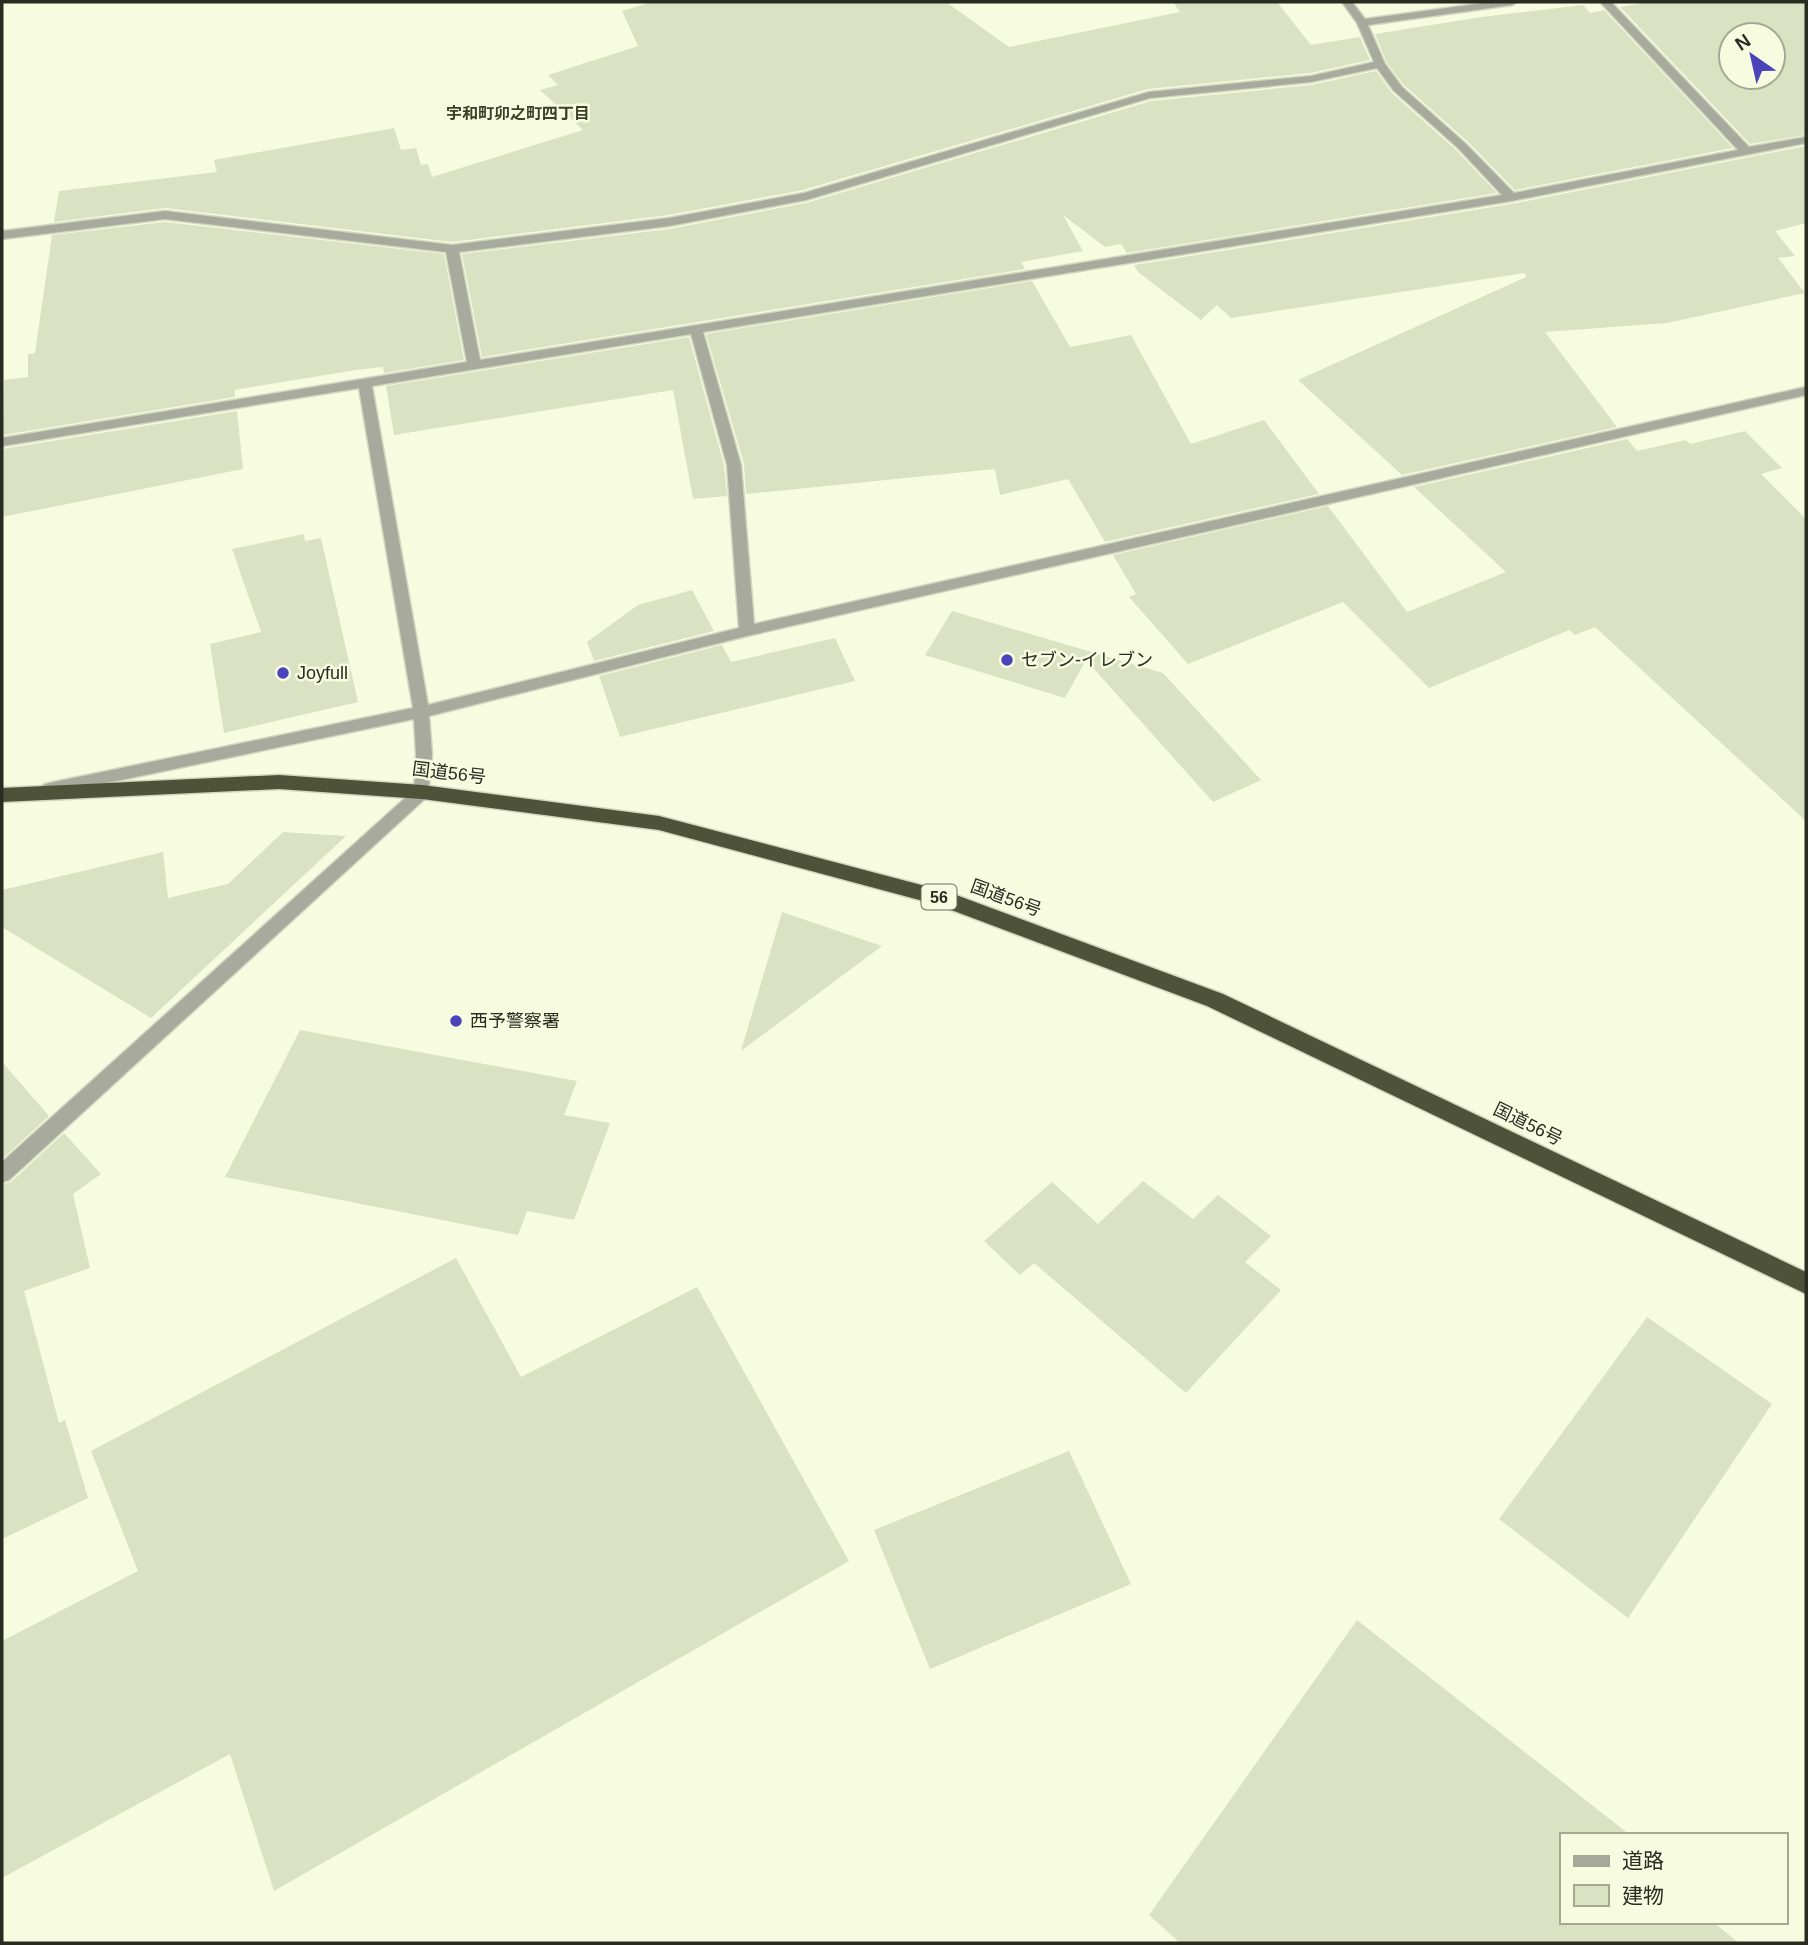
<svg xmlns="http://www.w3.org/2000/svg" width="1808" height="1945" font-family="Helvetica,'Noto Sans JP',sans-serif">
	<style>
		.building { fill: #dbe2c3; fill-rule: evenodd }
		.lines { fill: none; stroke-linecap: round; stroke-linejoin: round }
		.street-casing { stroke: #d2d7be; stroke-width: 3 }
		.highway-casing { stroke: #d2d7be; stroke-width: 3 }
		.street { fill: #a7aa9d; fill-rule: evenodd }
		.highway { fill: #4e5238; fill-rule: evenodd }
		.poi-dot { fill: #4a43b9; stroke: #f7fce0; stroke-width: 2.5 }
		.labels { text-anchor: middle; dominant-baseline: central; stroke-width: 5; stroke-linejoin: round; paint-order: stroke }
		.far-neighbourhood-label { font-size: 16px; font-weight: bold; fill: #3c4029; stroke: #f7fce0 }
		.shield { fill: #f7fce0; stroke: #686a5a; stroke-width: 2 }
		.shield-label { font-size: 16px; font-weight: bold; fill: #2a2c21 }
		.poi-label { font-size: 18px; fill: #2a2c21; stroke: #f7fce0; text-anchor: start }
		.street-label { font-size: 18px; fill: #2a2c21; stroke: #f7fce0 }
	</style>
	<rect width="100%" height="100%" fill="#f7fce0"/>
	<g class="building">
		<polygon points="652,2 946,2 1009,47 1180,12 1173,2 1277,2 1311,45 1360,37 1370,60 1311,73 1148,89 803,190 669,215 452,242 165,208 54,222 59,191 217,172 214,160 394,128 401,150 416,148 421,165 428,164 432,177 583,130 540,90 558,85 548,75 638,46 622,11"/>
		<path d="M 1651,2 L 1806,2 L 1806,135 L 1750,144 L 1620,7 ZM 1731,35 L 1773,35 L 1773,77 L 1731,77 Z"/>
		<polygon points="1583,5 1590,13 1604,10 1733,148 1515,190 1468,142 1404,85 1387,63 1375,34 1481,17"/>
		<polygon points="1376,71 1392,93 1456,150 1497,193 1127,253 1121,244 1105,247 1063,215 1083,251 1021,262 1025,269 482,357 462,254 669,229 806,203 1151,101 1311,85"/>
		<polygon points="1806,146 1806,223 1775,231 1795,256 1778,258 1805,293 1667,323 1545,332 1617,427 1402,475 1298,380 1526,277 1525,273 1231,318 1217,305 1201,320 1138,272 1134,265 1511,204"/>
		<polygon points="165,222 444,254 464,360 384,373 383,367 356,370 235,390 235,397 3,435 4,380 28,377 28,354 35,353 52,235"/>
		<polygon points="1032,281 1070,347 1131,335 1191,444 1264,420 1319,494 1105,542 1068,479 1000,495 995,469 746,494 744,464 706,334"/>
		<polygon points="689,337 724,465 727,496 693,499 673,390 394,435 386,386"/>
		<polygon points="237,411 243,469 2,517 2,449"/>
		<polygon points="1745,431 1782,468 1761,474 1806,519 1806,821 1595,627 1575,635 1569,630 1429,688 1343,602 1188,664 1129,597 1136,594 1113,555 1328,506 1407,612 1506,572 1414,487 1627,439 1637,451 1686,440 1690,444"/>
		<polygon points="304,534 305,541 321,538 358,702 224,733 210,644 261,632 232,549"/>
		<polygon points="692,590 714,631 594,661 587,642 638,605"/>
		<polygon points="952,611 1163,673 1261,780 1213,802 1086,660 1065,698 925,655"/>
		<polygon points="835,638 855,681 620,737 599,676 722,645 731,662"/>
		<polygon points="283,832 346,836 151,1018 2,927 2,890 163,852 168,898 228,884"/>
		<polygon points="782,912 882,946 741,1051"/>
		<polygon points="300,1030 577,1081 564,1115 610,1123 574,1220 527,1211 518,1235 225,1177"/>
		<polygon points="2,1062 49,1116 2,1159"/>
		<polygon points="64,1133 101,1174 73,1194 90,1268 24,1291 59,1423 65,1420 88,1498 2,1539 2,1184 11,1182"/>
		<polygon points="1143,1181 1193,1219 1218,1195 1271,1236 1245,1262 1281,1290 1186,1393 1034,1263 1020,1275 984,1241 1052,1182 1098,1224"/>
		<polygon points="456,1258 521,1377 697,1287 849,1561 274,1891 230,1754 2,1878 2,1641 138,1571 91,1451"/>
		<polygon points="1647,1317 1772,1404 1628,1618 1499,1519"/>
		<polygon points="1069,1451 1131,1584 930,1669 874,1530"/>
		<polygon points="1357,1620 1630,1835 1561,1835 1561,1922 1713,1922 1739,1943 1180,1943 1149,1915"/>
	</g>
	<g class="lines">
		<defs>
			<path id="street" d="M 1342,2 L 1352,2 L 1365,19 L 1491,2 L 1517,2 L 1512,5 L 1368,25 L 1385,64 L 1402,87 L 1466,144 L 1514,193 L 1738,150 L 1600,2 L 1611,2 L 1749,147 L 1806,137 L 1806,143 L 1511,201 L 703,332 L 741,465 L 754,624 L 1806,387 L 1806,395 L 747,636 L 429,716 L 432,754 L 428,796 L 9,1180 L 2,1182 L 2,1162 L 414,790 L 416,754 L 414,719 L 49,795 L 43,793 L 41,789 L 43,785 L 49,783 L 413,708 L 359,388 L 2,446 L 2,438 L 467,362 L 446,252 L 165,219 L 2,239 L 2,231 L 165,211 L 452,245 L 669,218 L 804,193 L 1149,92 L 1311,76 L 1374,62 L 1357,23 ZM 1377,68 L 1394,91 L 1458,148 L 1502,195 L 480,360 L 459,252 L 669,226 L 806,200 L 1150,98 L 1311,82 ZM 691,334 L 727,465 L 739,628 L 428,705 L 372,386 Z"/>
			<polygon id="highway" points="279,775 422,785 659,816 948,892 1223,994 1806,1272 1806,1294 1207,1006 938,905 659,830 422,799 279,789 2,802 2,788"/>
		</defs>
		<use href="#street" class="street-casing"/>
		<use href="#highway" class="highway-casing"/>
		<use href="#street" class="street"/>
		<use href="#highway" class="highway"/>
	</g>
	<g class="poi-dot">
		<circle cx="1007" cy="660" r="7"/>
		<circle cx="283" cy="673" r="7"/>
		<circle cx="456" cy="1021" r="7"/>
	</g>
	<g class="labels">
		<g class="far-neighbourhood-label">
			<text x="518" y="113">宇和町卯之町四丁目</text>
		</g>
		<rect class="shield" x="921.5" y="884.5" width="35" height="25" rx="5"/>
		<g class="shield-label">
			<text x="939" y="897">56</text>
		</g>
		<g class="poi-label">
			<text x="1021" y="660">セブン-イレブン</text>
			<text x="297" y="673">Joyfull</text>
			<text x="470" y="1021">西予警察署</text>
		</g>
		<g class="street-label">
			<text transform="translate(449 773) rotate(7)">国道56号</text>
			<text transform="translate(1006 898) rotate(20)">国道56号</text>
			<text transform="translate(1528 1124) rotate(26)">国道56号</text>
		</g>
	</g>
	<rect width="1808" height="1945" fill="none" stroke="#2a2c21" stroke-width="7"/>
	<rect x="1560" y="1833" width="228" height="91" fill="#f7fce0" stroke="#a5a994" stroke-width="2"/>
	<rect x="1574" y="1856" width="35" height="10" fill="#a7aa9d" stroke="#a5a994" stroke-width="2"/>
	<text x="1622" y="1868" font-size="21" fill="#2a2c21">道路</text>
	<rect x="1574" y="1885" width="35" height="21" fill="#dbe2c3" stroke="#a5a994" stroke-width="2"/>
	<text x="1622" y="1903" font-size="21" fill="#2a2c21">建物</text>
	<g transform="translate(1752 56) rotate(326)"><circle r="33" fill="#f7fce0" stroke="#a5a994" stroke-width="2"/>
	<path d="M0-5L12 26L0 18L-12 26Z" fill="#4a43b9"/>
	<text y="-10" font-size="19" font-weight="bold" text-anchor="middle" fill="#2a2c21">N</text>
	</g>
</svg>
